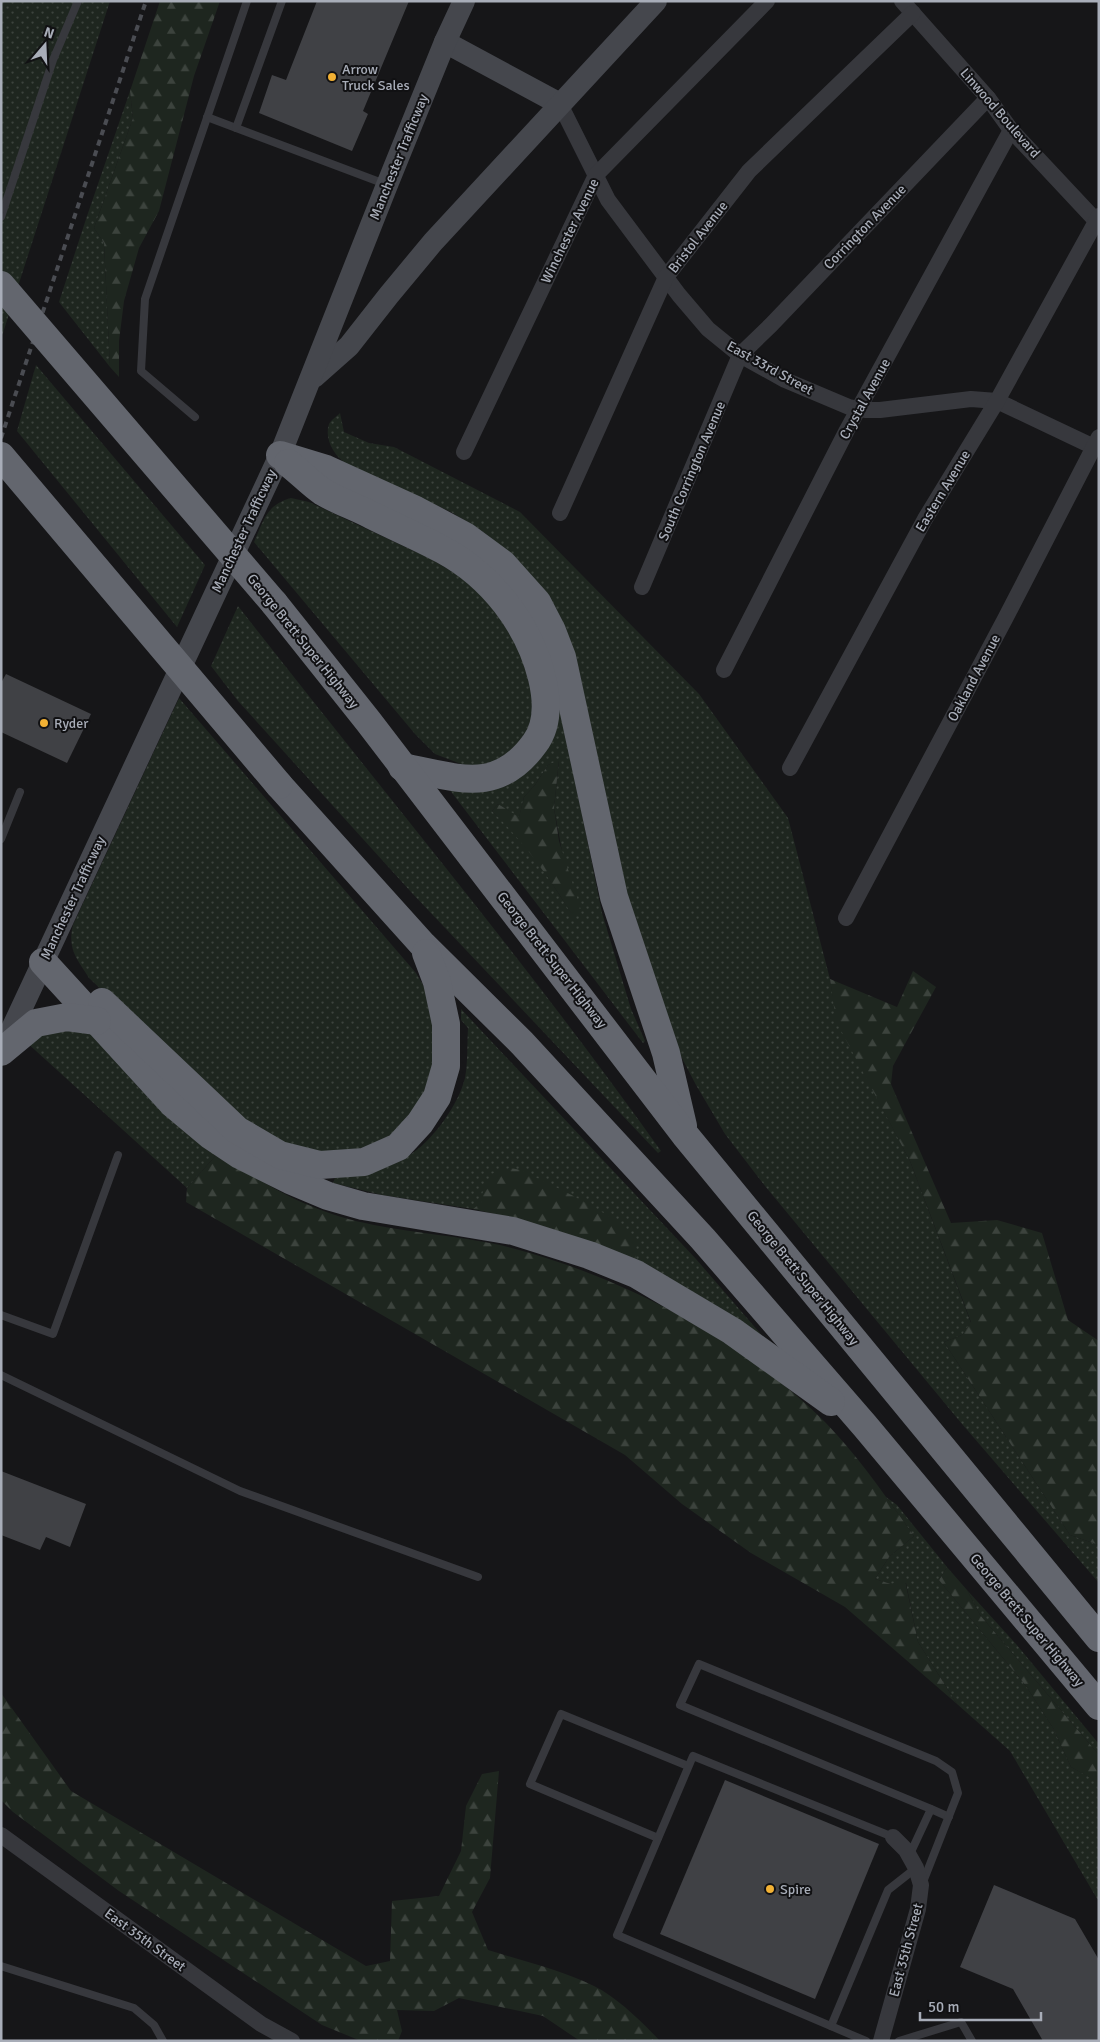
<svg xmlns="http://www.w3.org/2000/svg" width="1100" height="2042" font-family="Signika,sans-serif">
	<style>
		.grass { fill: url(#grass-dots); fill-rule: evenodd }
		.forest { fill: url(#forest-firs) }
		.building { fill: #404145 }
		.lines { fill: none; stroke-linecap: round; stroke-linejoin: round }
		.lane { stroke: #37383d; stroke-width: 8 }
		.street { stroke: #37383d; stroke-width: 16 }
		.secondary { stroke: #45474d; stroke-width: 22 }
		.highway { stroke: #63666e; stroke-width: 28 }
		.rail { stroke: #4a4c52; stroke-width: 4; stroke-dasharray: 6 5; stroke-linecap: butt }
		.highway-bridge { stroke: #63666e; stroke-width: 28 }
		.poi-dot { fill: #f2b134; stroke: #111113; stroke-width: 2 }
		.labels { text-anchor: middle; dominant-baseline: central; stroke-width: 4; stroke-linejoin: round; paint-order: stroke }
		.poi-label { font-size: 14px; fill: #a8adb8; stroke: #111113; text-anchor: start }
		.street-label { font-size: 14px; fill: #a8adb8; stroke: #111113 }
	</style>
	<defs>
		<pattern id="grass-dots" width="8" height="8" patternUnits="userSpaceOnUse" patternTransform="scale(1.25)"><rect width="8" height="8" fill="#1e261f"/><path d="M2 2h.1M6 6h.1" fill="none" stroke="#3c433d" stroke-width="1.8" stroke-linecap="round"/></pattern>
		<pattern id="forest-firs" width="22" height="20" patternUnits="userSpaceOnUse" patternTransform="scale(1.25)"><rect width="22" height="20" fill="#1e261f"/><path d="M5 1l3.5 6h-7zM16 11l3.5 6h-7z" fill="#3c433d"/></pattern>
	</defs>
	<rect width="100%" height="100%" fill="#161618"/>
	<g class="grass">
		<polygon points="1,1 110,1 1,339"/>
		<polygon points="130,91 133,118 94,228 104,243 110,367 59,302 87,216"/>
		<polygon points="36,365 205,565 177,627 17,431"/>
		<path d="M 340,413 L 344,432 L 369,443 L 394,447 L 520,512 L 699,694 L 788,818 L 830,979 L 837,1021 L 910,1161 L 971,1323 L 962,1335 L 944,1342 L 1070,1535 L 1099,1545 L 1099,1583 L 962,1424 L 765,1186 L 725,1134 L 696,1085 L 674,1043 L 637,943 L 611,830 L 578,666 L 567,633 L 505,550 L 482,531 L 451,512 L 345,463 C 334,455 324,439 329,424 C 331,420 337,416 340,413 Z"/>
		<path d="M 291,498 L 309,502 L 431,559 L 459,576 L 483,596 L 498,614 L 514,638 L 526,666 L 534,694 L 534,713 L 523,741 L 498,763 L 469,767 L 435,754 L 415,734 L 254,542 C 264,520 266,505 291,498 Z"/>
		<path d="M 238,606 C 379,787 528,964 661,1151 L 658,1153 L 411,892 L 238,701 L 211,666 Z"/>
		<path d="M 179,698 L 416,973 L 432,1000 L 436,1078 L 394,1137 L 365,1150 L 338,1156 L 281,1148 L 231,1112 L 89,978 C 77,959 67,949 73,925 Z"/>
		<path d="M 559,701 L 602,913 L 631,1009 L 645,1041 L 643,1043 L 449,789 L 530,769 L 542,756 L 551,740 L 559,717 ZM 559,761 L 554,808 L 574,917 L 538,862 L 509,827 L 492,811 L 498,804 L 519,818 L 524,797 L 535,785 L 548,765 Z"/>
		<path d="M 461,1009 L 696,1259 L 765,1339 L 635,1260 L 482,1194 L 482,1203 L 473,1209 L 382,1195 L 333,1183 L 335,1178 C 385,1171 415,1162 445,1119 C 454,1106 461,1093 465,1078 C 468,1062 467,1044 468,1028 L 461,1020 Z"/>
		<polygon points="88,1028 140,1089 218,1153 187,1188 25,1041 39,1030"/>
		<polygon points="886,1497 897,1505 947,1567 939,1580 1026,1686 1053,1728 1071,1767 1099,1782 1099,1902 1010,1751 957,1704 918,1642 906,1583 891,1584 875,1579 889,1557 914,1536"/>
		<polygon points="967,1590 1016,1644 1099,1744 1099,1755 980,1615"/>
	</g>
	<g class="forest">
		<polygon points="160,1 220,1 194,76 159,211 139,248 124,301 119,341 119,377 110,367 104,243 94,228 133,118 130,91"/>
		<path d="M 559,760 L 554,808 L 559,841 L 581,910 L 574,918 C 550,878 525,843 492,811 L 498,804 L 519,817 L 524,797 L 535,785 L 548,765 Z"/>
		<polygon points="913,971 936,987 893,1066 891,1084 951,1223 997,1220 1042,1233 1068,1320 1099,1341 1099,1545 1070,1535 944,1342 962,1335 971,1322 910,1161 836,1021 830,979 897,1007"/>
		<path d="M 218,1153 C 269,1188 312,1213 374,1225 C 415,1233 458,1236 500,1245 C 614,1272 742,1339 825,1422 C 859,1457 886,1497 914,1536 L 889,1557 L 875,1579 L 891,1584 L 905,1580 L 918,1642 L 957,1704 L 845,1607 L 751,1553 L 682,1504 L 625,1455 L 186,1202 L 187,1188 Z"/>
		<path d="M 510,1168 L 521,1170 C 546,1183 621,1216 633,1237 C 638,1244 636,1253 635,1260 C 581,1237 530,1221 473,1209 L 481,1203 L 482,1194 L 491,1174 Z"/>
		<polygon points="947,1567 967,1590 980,1615 1099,1755 1098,1782 1071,1767 1053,1728 1026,1686 939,1580"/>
		<path d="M 1,1693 L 71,1791 L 366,1966 L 390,1961 L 392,1901 L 439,1896 L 461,1851 L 466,1806 L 482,1774 L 499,1771 L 490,1878 L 472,1912 L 488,1950 C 523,1961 561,1970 594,1986 C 618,1998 642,2022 660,2041 L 580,2041 L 543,2016 L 459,1998 L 434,2011 L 397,2010 L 402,2031 L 398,2041 L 361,2041 L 322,2025 L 119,1891 L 13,1812 L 1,1800 Z"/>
	</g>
	<g class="building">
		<polygon points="317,1 409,1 363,111 368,114 352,151 259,113 272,75 286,80"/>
		<polygon points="6,674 91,714 67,763 1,732 1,683"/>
		<polygon points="1,1471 86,1504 70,1547 46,1537 40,1550 1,1535"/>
		<polygon points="725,1780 879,1844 815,1999 660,1934"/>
		<polygon points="994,1885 1075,1919 1099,1960 1099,2041 1043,2041 1013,1989 960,1967"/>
	</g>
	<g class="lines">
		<g class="lane">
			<polyline points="207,117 385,184"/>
			<polyline points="236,128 282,1"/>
			<polyline points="1,217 53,60 78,1"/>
			<polyline points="195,417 141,371 145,299 247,1"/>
			<polyline points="1,839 20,792"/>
			<polyline points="1,1315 53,1334 118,1155"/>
			<polyline points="1,1375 240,1491 478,1577"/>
			<polyline points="931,1809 949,1817"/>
			<polyline points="658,1838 530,1784 561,1714 688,1766"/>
			<polyline points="910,1854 931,1809 680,1705 699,1664 936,1761 952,1772 958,1793 923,1882"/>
			<polyline points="1,1966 134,2008 154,2025 163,2041"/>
			<polyline points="831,2026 888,1890 916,1868"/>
			<polyline points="866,2041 617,1935 693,1756 893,1837"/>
			<polyline points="899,2041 961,2022 972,2041"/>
		</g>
		<g class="street">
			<polyline points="902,1 988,98 1011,130 1099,224"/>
			<polyline points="560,104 608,200 679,295 708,329 740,355 785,380 849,407 865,410 880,410 971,399 997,401 1094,447"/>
			<polyline points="464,452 596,175 767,1"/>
			<polyline points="560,513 666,277 749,171 913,13"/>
			<polyline points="642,587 740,355 771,325 988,98"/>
			<polyline points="724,670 847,430 1011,130"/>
			<polyline points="790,768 925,519 997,401 1099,216"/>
			<polyline points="846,918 1005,619 1099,437"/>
			<polyline points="1,1835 261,2024 292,2041"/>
			<polyline points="881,2041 918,1909 921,1885 916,1868 906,1850 893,1837"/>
		</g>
		<g class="secondary">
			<polyline points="445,42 560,104"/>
			<polyline points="314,377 349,346 389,295 433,242 656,1"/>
			<polyline points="2,1050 280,455 387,185 445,42 464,1"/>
		</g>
		<g class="highway">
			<polyline points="280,455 326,469 416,510 465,536 503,564 537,602 552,631 562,657 614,897 666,1053 683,1126"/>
			<path d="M 288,463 C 300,472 311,484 323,492 C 338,501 356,507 371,515 C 395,527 419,537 443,550 C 491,576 529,624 542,678 C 547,699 549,724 535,743 C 497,796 457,777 402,767"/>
			<polyline points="274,603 368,721 685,1135 1099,1638"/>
			<polyline points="279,785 423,945 522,1043 703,1239 865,1426 1099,1706"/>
			<polyline points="43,962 173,1104 210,1135 240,1155 290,1180 328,1196 363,1206 513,1231 589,1255 636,1274 732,1331 831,1402"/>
			<polyline points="102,1002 237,1130 280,1155 320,1165 364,1162 398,1147 420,1123 437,1097 446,1066 446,1024 437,982 426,953"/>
			<polyline points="1,1052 36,1023 67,1017 97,1021"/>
		</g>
		<polyline class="rail" points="1,438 146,1"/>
		<g class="highway-bridge">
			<polyline points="1,285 274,603"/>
			<polyline points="1,456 279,785"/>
		</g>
	</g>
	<g class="poi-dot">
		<circle cx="332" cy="77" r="5"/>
		<circle cx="44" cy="723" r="5"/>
		<circle cx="770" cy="1889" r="5"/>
	</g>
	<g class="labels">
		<g class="poi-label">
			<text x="342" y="69">Arrow<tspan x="342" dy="16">Truck Sales</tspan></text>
			<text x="54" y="723">Ryder</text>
			<text x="780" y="1889">Spire</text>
		</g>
		<g class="street-label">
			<text transform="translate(1000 113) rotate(49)">Linwood Boulevard</text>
			<text transform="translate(399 157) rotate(-68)">Manchester Trafficway</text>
			<text transform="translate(865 227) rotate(-46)">Corrington Avenue</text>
			<text transform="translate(570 231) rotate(-64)">Winchester Avenue</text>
			<text transform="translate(698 237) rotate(-52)">Bristol Avenue</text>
			<text transform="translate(770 368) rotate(29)">East 33rd Street</text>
			<text transform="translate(865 399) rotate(-61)">Crystal Avenue</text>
			<text transform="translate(692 471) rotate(-67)">South Corrington Avenue</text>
			<text transform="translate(943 491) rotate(-59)">Eastern Avenue</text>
			<text transform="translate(244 531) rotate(-65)">Manchester Trafficway</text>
			<text transform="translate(303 641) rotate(51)">George Brett Super Highway</text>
			<text transform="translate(974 678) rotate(-62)">Oakland Avenue</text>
			<text transform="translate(73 898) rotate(-65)">Manchester Trafficway</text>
			<text transform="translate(552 960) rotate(52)">George Brett Super Highway</text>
			<text transform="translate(803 1278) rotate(51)">George Brett Super Highway</text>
			<text transform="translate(1027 1620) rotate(50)">George Brett Super Highway</text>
			<text transform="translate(145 1940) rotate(36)">East 35th Street</text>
			<text transform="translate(906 1950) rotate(-75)">East 35th Street</text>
		</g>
	</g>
	<rect width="1100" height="2042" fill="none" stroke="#a8adb8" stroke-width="5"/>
	<g transform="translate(45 45) rotate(19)" stroke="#111113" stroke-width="4" paint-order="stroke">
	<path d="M0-4L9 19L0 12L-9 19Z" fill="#a8adb8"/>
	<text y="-8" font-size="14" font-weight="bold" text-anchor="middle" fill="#a8adb8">N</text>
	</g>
	<path d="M920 2012v8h121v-8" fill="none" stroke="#a8adb8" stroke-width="2.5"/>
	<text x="928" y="2012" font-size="15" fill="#a8adb8" stroke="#111113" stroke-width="4" paint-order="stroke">50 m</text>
</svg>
